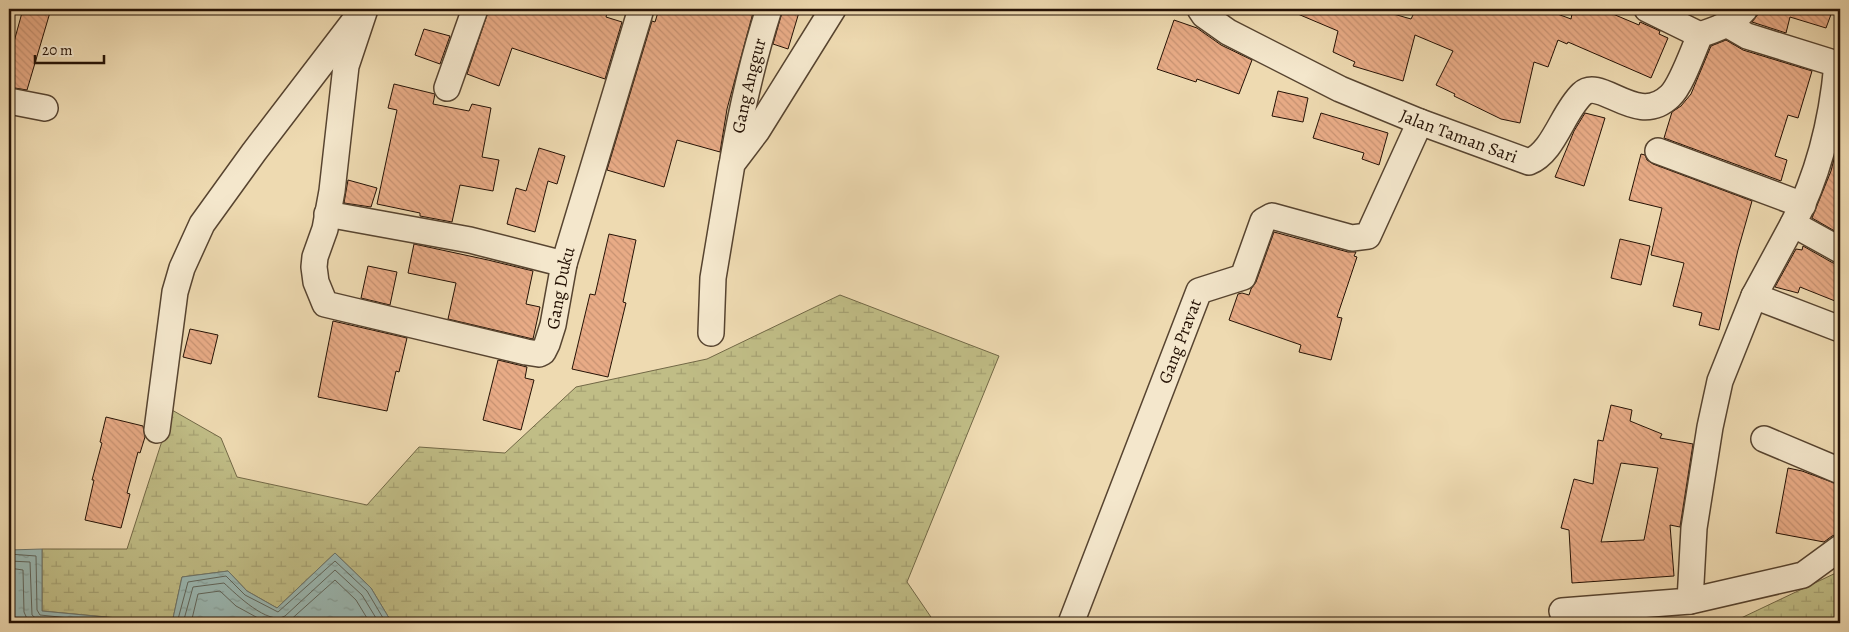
<svg xmlns="http://www.w3.org/2000/svg" width="1849" height="632" font-family="Alegreya,serif">
	<style>
		.wetland { fill: url(#wetland-marsh); stroke: #726846 }
		.water { fill: url(#water-ripples); stroke: #6c766e }
		.lines { fill: none; stroke-linecap: round; stroke-linejoin: round }
		.shore { stroke: #60665c; stroke-width: 1 }
		.building { fill: url(#building-back-hatch); stroke: #251205; fill-rule: evenodd }
		.minor-casing { stroke: #574430; stroke-width: 28 }
		.minor { stroke: #f4e7cc; stroke-width: 25 }
		.labels { text-anchor: middle; dominant-baseline: central; stroke-width: 5; stroke-linejoin: round; paint-order: stroke }
		.street-label { font-size: 18px; fill: #251205; stroke: #f4e7cc }
	</style>
	<defs>
		<pattern id="wetland-marsh" width="20" height="14" patternUnits="userSpaceOnUse" patternTransform="scale(1.25)"><rect width="20" height="14" fill="#c0bd86"/><path d="M1 5h8M5 5V1M11 12h8M15 12V8" fill="none" stroke="#a5a172"/></pattern>
		<pattern id="water-ripples" width="26" height="14" patternUnits="userSpaceOnUse" patternTransform="scale(1.25)"><rect width="26" height="14" fill="#9bb9b4"/><path d="M2 4q2-2 4 0t4 0M15 11q2-2 4 0t4 0" fill="none" stroke="#859e99"/></pattern>
		<pattern id="building-back-hatch" width="6" height="6" patternUnits="userSpaceOnUse" patternTransform="scale(1.25)"><rect width="6" height="6" fill="#e8ab86"/><path d="M-1 5l2 2M0 0l6 6M5-1l2 2" fill="none" stroke="#c79272"/></pattern>
	</defs>
	<rect width="100%" height="100%" fill="#eedab1"/>
	<filter id="stains"><feTurbulence type="fractalNoise" baseFrequency=".004" numOctaves="4"/><feColorMatrix values="0 0 0 0 .2 0 0 0 0 .09 0 0 0 0 .02 0 0 0 .5 -.17"/></filter>
	<radialGradient id="worn" r=".72"><stop offset=".6" stop-color="#630" stop-opacity="0"/><stop offset="1" stop-color="#630" stop-opacity=".3"/></radialGradient>
	<g class="wetland">
		<polygon points="840,295 999,356 907,582 935,623 392,623 371,588 335,553 277,608 247,591 228,571 182,577 172,623 42,611 42,549 127,549 172,410 221,438 237,477 367,505 419,447 505,453 576,387 707,359"/>
		<polygon points="1840,571 1840,623 1644,623 1739,619"/>
	</g>
	<g class="water">
		<polygon points="42,549 42,611 167,623 9,623 9,550"/>
		<polygon points="335,553 371,588 392,623 172,623 182,577 228,571 247,591 277,608"/>
	</g>
	<g class="lines">
		<g class="shore">
			<polyline points="9,554 36,556 37,610 40,615 118,623"/>
			<polyline points="9,561 30,562 32,615 39,621 56,623"/>
			<polyline points="9,568 23,570 24,612 29,623"/>
			<polyline points="177,623 188,582 226,576 245,595 278,612 335,561 367,591 386,623"/>
			<path d="M 183,623 L 193,587 L 224,583 C 236,594 268,626 285,616 L 335,570 L 362,595 L 379,623"/>
			<polyline points="191,623 198,594 220,591 236,606 267,623"/>
			<polyline points="287,623 335,580 356,600 370,623"/>
		</g>
	</g>
	<g class="building">
		<polygon points="23,9 51,9 27,90 9,87 9,60"/>
		<polygon points="489,9 608,9 606,17 622,22 605,79 512,48 499,86 467,74"/>
		<polygon points="659,9 754,9 727,109 720,152 677,140 664,187 607,170 652,21 655,22"/>
		<polygon points="783,9 800,9 788,49 773,44"/>
		<polygon points="1286,9 1376,9 1411,19 1416,9 1544,9 1571,19 1573,9 1601,9 1639,25 1640,22 1660,31 1659,34 1668,38 1651,78 1568,42 1567,44 1558,40 1548,67 1534,62 1520,123 1501,119 1454,96 1455,94 1436,85 1453,51 1415,35 1403,81 1353,66 1355,62 1333,52 1338,31"/>
		<polygon points="1759,9 1833,9 1826,28 1790,17 1786,33 1752,22 1759,13"/>
		<polygon points="1174,20 1197,28 1221,45 1252,60 1239,94 1197,79 1196,82 1157,69"/>
		<polygon points="424,29 450,36 440,64 415,55"/>
		<polygon points="1726,40 1743,50 1812,71 1798,118 1788,115 1775,156 1787,160 1781,181 1664,138 1672,112 1681,106 1691,94 1711,46"/>
		<polygon points="394,84 435,94 433,104 469,111 472,104 491,108 482,157 499,160 493,191 460,185 452,222 420,216 420,213 377,204 397,110 388,108"/>
		<polygon points="1278,91 1308,98 1303,122 1272,116"/>
		<polygon points="1321,113 1388,133 1379,165 1362,159 1364,153 1313,138"/>
		<polygon points="1585,113 1605,118 1584,186 1555,177 1574,131"/>
		<polygon points="1840,135 1840,234 1812,218 1831,171"/>
		<polygon points="539,148 565,156 557,184 548,181 535,232 507,224 516,188 526,191"/>
		<polygon points="1641,154 1645,155 1647,160 1653,164 1752,201 1738,250 1719,330 1699,325 1702,313 1673,306 1684,263 1651,255 1662,208 1629,200"/>
		<polygon points="348,180 377,188 371,207 344,203"/>
		<polygon points="1274,232 1348,252 1356,252 1354,256 1357,257 1337,317 1342,318 1331,360 1299,352 1301,345 1229,320 1238,294 1242,293 1249,295 1251,289 1256,282"/>
		<polygon points="609,234 636,240 623,302 626,303 608,377 572,369 590,294 595,295"/>
		<polygon points="1620,239 1650,246 1641,285 1611,278"/>
		<polygon points="414,244 488,260 533,271 526,304 540,307 533,339 448,319 456,283 408,273"/>
		<polygon points="1803,246 1833,263 1840,264 1840,303 1800,287 1798,293 1775,287 1796,249 1802,250"/>
		<polygon points="368,266 397,272 390,305 361,298"/>
		<polygon points="333,321 407,338 399,372 396,371 387,411 318,397"/>
		<polygon points="190,329 218,335 211,364 183,357"/>
		<polygon points="498,360 527,367 525,378 534,380 521,430 483,420"/>
		<path d="M 1611,405 L 1632,410 L 1630,421 L 1662,434 L 1660,438 L 1693,444 L 1680,527 L 1670,525 L 1674,576 L 1572,583 L 1569,530 L 1561,528 L 1574,479 L 1593,484 L 1598,440 L 1603,441 ZM 1621,463 L 1658,468 L 1644,540 L 1601,542 Z"/>
		<polygon points="106,417 143,426 145,437 140,453 138,452 127,493 130,494 121,528 85,520 94,480 92,480 102,443 100,442"/>
		<polygon points="1788,468 1802,471 1840,485 1840,534 1832,536 1824,542 1776,533"/>
	</g>
	<g class="lines">
		<defs>
			<g id="minor">
				<path id="s1" d="M 365,9 L 346,66 L 332,191 L 325,229 L 315,257 L 314,267 L 316,282 L 325,304 L 526,352 L 539,354 L 543,352 L 547,344 L 553,325 L 564,264 L 641,9"/>
				<path id="s2" d="M 1200,9 L 1204,15 L 1228,32 L 1340,89 L 1420,122 L 1529,162 C 1554,152 1562,113 1582,94 C 1601,76 1637,128 1670,96 C 1681,86 1693,51 1700,35 C 1719,28 1731,25 1745,9"/>
				<polyline points="1647,9 1700,35"/>
				<path d="M 1728,25 L 1747,36 L 1837,64 C 1832,120 1819,174 1793,224 L 1840,250"/>
				<polyline points="447,88 475,9"/>
				<polyline points="9,101 45,108"/>
				<polyline points="1658,151 1803,205"/>
				<path id="s3" d="M 733,159 C 742,107 753,59 769,9"/>
				<polyline points="327,214 470,240 564,264"/>
				<polyline points="1754,296 1840,329"/>
				<polyline points="711,333 713,278 732,164 757,131 833,9"/>
				<polyline points="157,430 175,292 182,268 202,224 254,152 355,20"/>
				<polyline points="1764,439 1840,471"/>
				<polyline points="1690,601 1803,575 1840,548"/>
				<polyline points="1562,611 1690,601 1694,528 1710,427 1720,381 1754,296 1793,224"/>
				<path id="s4" d="M 1071,623 L 1199,291 L 1243,277 L 1263,221 L 1272,216 L 1352,238 L 1368,236 L 1420,122"/>
			</g>
		</defs>
		<use href="#minor" class="minor-casing"/>
		<use href="#minor" class="minor"/>
	</g>
	<g class="labels">
		<g class="street-label">
			<text stroke="none"><textPath href="#s3" startOffset="75">Gang Anggur</textPath></text>
			<text stroke="none"><textPath href="#s2" startOffset="290">Jalan Taman Sari</textPath></text>
			<text stroke="none"><textPath href="#s1" startOffset="594">Gang Duku</textPath></text>
			<text stroke="none"><textPath href="#s4" startOffset="302">Gang Pravat</textPath></text>
		</g>
	</g>
	<rect width="1849" height="632" fill="none" stroke="#eedab1" stroke-width="30"/>
	<rect x="10" y="10" width="1829" height="612" fill="none" stroke="#251205" stroke-width="2.5"/>
	<rect x="15" y="15" width="1819" height="602" fill="none" stroke="#251205"/>
	<path d="M35 55v8h69v-8" fill="none" stroke="#251205" stroke-width="2.5"/>
	<text x="42" y="55" font-size="15" fill="#251205" stroke="#f4e7cc" stroke-width="4" paint-order="stroke">20 m</text>
	<rect width="100%" height="100%" filter="url(#stains)"/>
	<rect width="100%" height="100%" fill="url(#worn)"/>
</svg>
